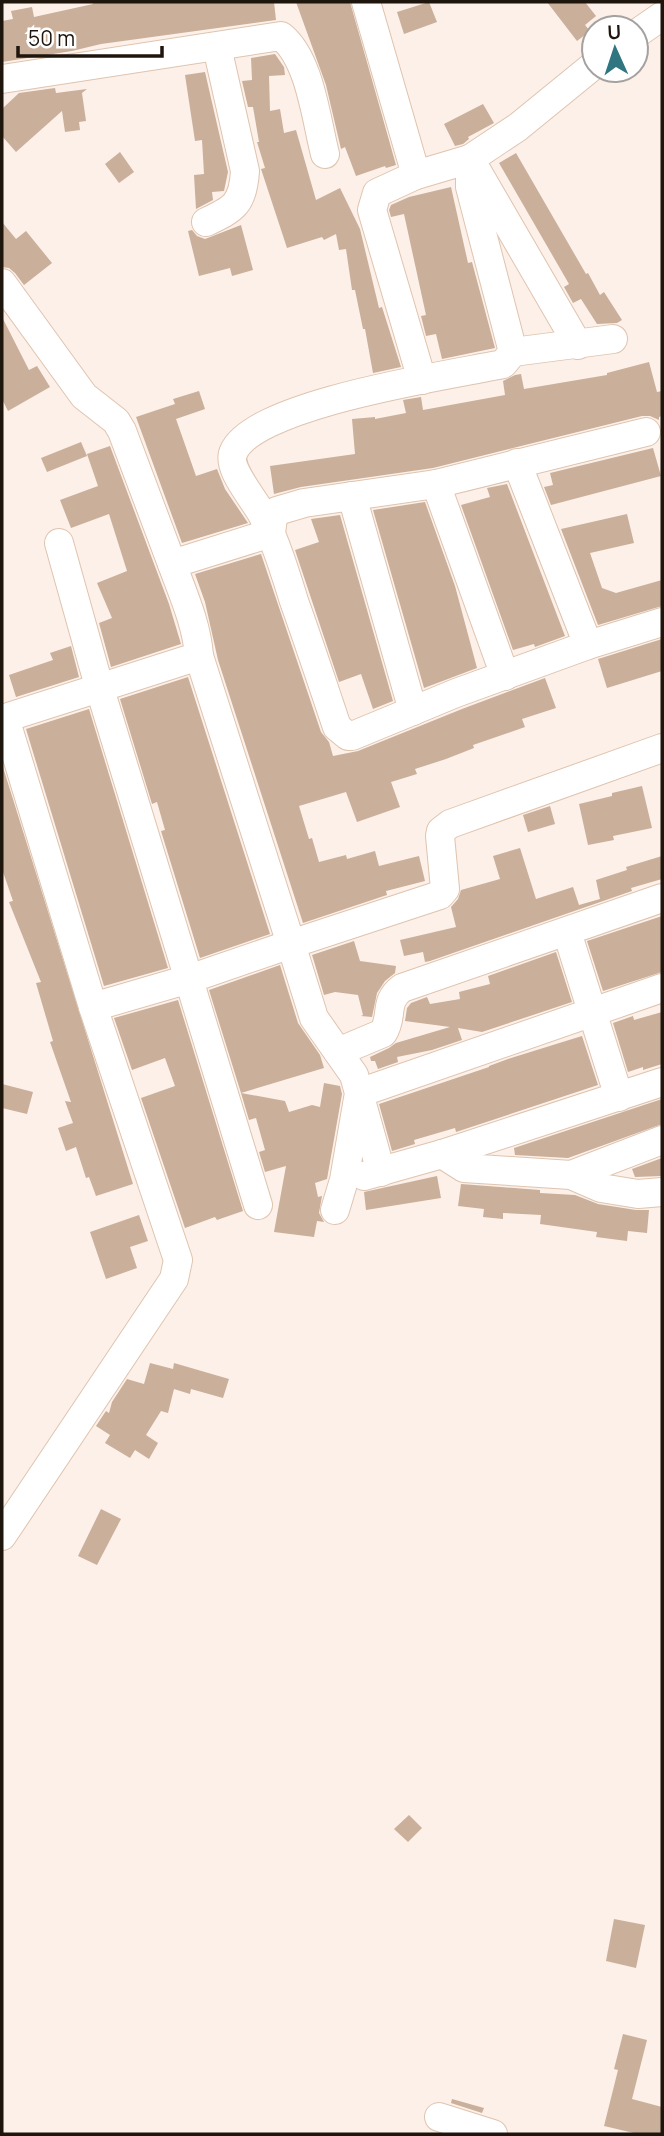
<svg xmlns="http://www.w3.org/2000/svg" width="664" height="2136" font-family="Manrope,sans-serif">
	<style>
		.building { fill: #caaf9b }
		.lines { fill: none; stroke-linecap: round; stroke-linejoin: round }
		.minor-casing { stroke: #dfc4af; stroke-width: 30 }
		.minor { stroke: #fff; stroke-width: 28 }
	</style>
	<rect width="100%" height="100%" fill="#fcf0e8"/>
	<g class="building">
		<polygon points="93,2 274,2 276,20 101,44 72,51 2,62 2,21 13,19 11,11 32,7 34,17 93,4"/>
		<polygon points="296,2 350,2 396,165 386,168 385,166 356,176 345,147 341,149 326,85"/>
		<polygon points="429,2 437,22 404,34 397,12"/>
		<polygon points="547,2 585,2 596,16 585,25 590,31 577,41"/>
		<polygon points="275,54 284,67 285,75 269,76 270,111 280,109 284,133 296,130 316,200 340,188 360,229 379,308 382,307 401,367 373,373 365,329 363,329 355,290 352,290 346,249 339,250 336,234 324,240 322,237 287,248 262,172 261,169 265,168 257,142 259,142 253,107 248,107 242,81 252,80 251,58"/>
		<polygon points="205,72 228,172 224,191 212,192 213,200 196,209 194,175 204,174 202,140 195,141 185,75"/>
		<polygon points="55,88 56,93 87,89 82,93 86,121 79,122 80,130 65,132 62,111 16,152 2,136 2,109 19,93"/>
		<polygon points="483,104 494,123 468,137 469,139 463,144 455,146 444,124"/>
		<polygon points="120,152 134,172 119,183 105,164"/>
		<polygon points="516,153 586,274 588,273 600,295 604,292 622,320 617,323 597,324 581,299 573,303 564,287 569,284 499,163"/>
		<polygon points="451,187 468,263 472,262 495,348 442,359 436,334 426,336 421,316 426,315 404,214 391,217 389,210 391,205 409,197"/>
		<polygon points="2,222 16,239 26,231 52,263 24,285 15,273 9,268 2,267"/>
		<polygon points="241,225 253,270 232,276 230,268 199,276 188,231 192,230 197,236 205,239"/>
		<polygon points="2,317 29,370 37,366 50,387 8,411 2,399"/>
		<polygon points="649,362 657,392 662,391 662,416 659,417 659,420 650,416 642,416 433,468 301,487 274,494 270,466 355,454 352,419 375,417 375,419 406,413 403,400 421,397 423,410 505,395 503,381 515,375 521,374 524,389 607,375 607,373"/>
		<polygon points="199,391 205,409 176,419 196,476 217,469 225,489 248,523 182,543 136,417 175,404 173,399"/>
		<polygon points="81,442 87,456 47,472 41,458"/>
		<polygon points="110,446 169,604 181,644 111,667 99,623 112,618 97,583 127,571 109,514 71,528 60,500 98,486 87,454"/>
		<polygon points="653,448 661,476 551,505 544,487 553,485 550,473"/>
		<polygon points="507,484 565,636 535,647 534,644 513,650 461,505 490,497 487,488"/>
		<polygon points="425,502 455,586 477,668 424,688 373,510"/>
		<polygon points="627,514 634,543 590,553 602,588 616,593 662,580 662,606 598,625 561,529"/>
		<polygon points="340,515 393,701 373,709 361,674 339,682 295,550 319,542 311,519"/>
		<polygon points="261,554 321,732 329,742 333,756 358,751 462,709 545,678 556,708 522,719 525,727 473,745 474,748 446,759 415,769 417,774 391,782 400,807 357,822 346,792 299,806 309,839 312,838 319,862 346,855 347,859 375,851 379,866 419,856 425,881 386,891 387,895 303,923 218,660 205,602 195,574"/>
		<polygon points="662,639 662,671 607,688 598,659"/>
		<polygon points="71,646 79,677 16,697 9,675 53,660 50,653"/>
		<polygon points="188,677 270,934 200,958 161,831 165,830 157,802 152,804 120,699"/>
		<polygon points="89,709 168,968 104,986 26,729"/>
		<polygon points="2,764 133,1184 96,1196 89,1177 86,1178 76,1147 66,1151 58,1128 73,1123 65,1101 71,1102 50,1042 53,1041 36,983 41,982 9,902 13,901 2,869"/>
		<polygon points="642,786 652,828 613,836 614,840 588,845 579,804 612,796 612,793"/>
		<polygon points="550,806 555,824 528,832 523,815"/>
		<polygon points="520,848 536,899 573,887 579,905 600,899 596,880 627,870 626,867 662,856 662,879 631,888 632,891 430,961 425,962 423,952 404,956 400,940 456,927 451,907 458,899 461,890 500,879 493,856"/>
		<polygon points="662,916 662,972 603,991 587,941"/>
		<polygon points="354,941 360,961 396,966 395,973 385,981 377,993 372,1017 361,1016 363,1015 358,995 335,992 324,995 313,958 312,955"/>
		<polygon points="556,952 572,1002 482,1032 458,1028 462,1040 432,1050 397,1057 398,1062 378,1069 375,1061 371,1061 370,1057 389,1048 396,1043 450,1027 405,1021 407,1008 411,1003 427,997 430,1004 460,999 459,992 490,984 488,976"/>
		<polygon points="280,965 298,1023 320,1055 324,1068 241,1093 209,990"/>
		<polygon points="178,1000 243,1211 217,1220 215,1217 185,1228 141,1098 175,1086 165,1058 132,1070 114,1018"/>
		<polygon points="662,1012 662,1064 643,1070 643,1067 628,1072 613,1023 633,1016 634,1020"/>
		<polygon points="582,1036 598,1085 456,1132 455,1128 414,1140 415,1144 392,1151 379,1104 489,1067 489,1066 511,1058"/>
		<polygon points="324,1083 340,1086 342,1094 327,1179 315,1183 318,1197 322,1196 319,1213 324,1222 317,1221 314,1237 274,1232 286,1166 265,1172 259,1152 265,1150 256,1118 249,1120 241,1093 285,1101 289,1112 312,1105 320,1107"/>
		<polygon points="2,1084 33,1092 27,1114 2,1108"/>
		<polygon points="662,1099 662,1124 568,1158 515,1155 514,1148"/>
		<polygon points="662,1158 662,1176 635,1177 632,1169"/>
		<polygon points="437,1176 441,1198 366,1210 364,1192"/>
		<polygon points="461,1184 540,1190 540,1193 575,1195 598,1204 636,1210 649,1210 647,1233 628,1231 627,1241 596,1237 597,1232 540,1224 541,1215 503,1213 503,1219 483,1217 484,1209 458,1206"/>
		<polygon points="139,1215 148,1241 130,1247 137,1268 106,1279 90,1232"/>
		<polygon points="150,1363 173,1369 174,1363 229,1379 223,1398 191,1389 190,1394 174,1389 168,1413 161,1411 146,1435 158,1443 149,1459 135,1450 130,1458 105,1443 110,1435 96,1426 106,1411 109,1413 112,1402 127,1379 144,1384"/>
		<polygon points="101,1509 121,1519 97,1565 78,1556"/>
		<polygon points="409,1815 422,1828 408,1842 394,1829"/>
		<polygon points="614,1919 645,1925 636,1968 606,1961"/>
		<polygon points="623,2034 647,2040 632,2099 662,2107 662,2134 638,2134 604,2126 618,2070 614,2069"/>
		<polygon points="452,2099 484,2108 482,2113 451,2103"/>
	</g>
	<g class="lines">
		<defs>
			<g id="minor">
				<polyline points="366,2 416,175"/>
				<polyline points="636,34 662,16"/>
				<path d="M 594,65 L 518,127 L 470,159 L 470,187 L 513,352 L 503,364 C 450,375 257,403 234,451 C 225,467 255,500 263,516 C 276,543 285,572 294,601 C 309,643 323,685 337,727 L 348,736 L 352,736 L 456,693 L 588,645 L 662,622"/>
				<path d="M 2,79 L 281,36 C 310,59 316,119 325,154"/>
				<path d="M 206,222 C 234,209 243,204 245,171 L 217,47"/>
				<polyline points="2,283 84,396 116,421 122,431 172,564"/>
				<polyline points="513,352 613,339"/>
				<polyline points="422,380 372,210 377,193 416,175 470,159 578,345"/>
				<polyline points="517,463 588,645"/>
				<polyline points="436,484 505,676"/>
				<polyline points="352,496 413,711"/>
				<polyline points="59,543 99,686 258,1205"/>
				<polyline points="5,718 93,1007 189,979 291,944 199,656"/>
				<path d="M 2,719 L 199,656 C 197,625 183,594 172,564 L 271,533 L 273,518 L 277,511 L 304,503 L 436,484 L 646,432"/>
				<polyline points="567,932 619,1097"/>
				<path d="M 338,1052 L 383,1033 C 394,1016 383,1002 402,988 L 662,898"/>
				<polyline points="442,1154 464,1168 571,1175 601,1188 638,1194 662,1192"/>
				<polyline points="381,1172 359,1093 662,988"/>
				<polyline points="571,1175 662,1140"/>
				<polyline points="364,1176 442,1154 662,1082"/>
				<polyline points="335,1210 344,1180 359,1093 354,1075 314,1018 291,944 440,895 445,889 440,836 441,831 450,824 662,748"/>
				<polyline points="2,1536 174,1279 178,1260 93,1007"/>
				<polyline points="439,2117 493,2134"/>
			</g>
		</defs>
		<use href="#minor" class="minor-casing"/>
		<use href="#minor" class="minor"/>
	</g>
	<rect width="664" height="2136" fill="none" stroke="#1e150d" stroke-width="7"/>
	<g transform="translate(615 49) rotate(357)"><circle r="33" fill="#ffffff" stroke="#a5a19e" stroke-width="2"/>
	<path d="M0-5L12 26L0 18L-12 26Z" fill="#2f7681"/>
	<text y="-10" font-size="19" font-weight="bold" text-anchor="middle" fill="#1e150d">U</text>
	</g>
	<path d="M18 46v10h144v-10" fill="none" stroke="#1e150d" stroke-width="3.5"/>
	<text x="28" y="46" font-size="21" fill="#1e150d" stroke="#ffffff" stroke-width="5" paint-order="stroke">50 m</text>
</svg>
